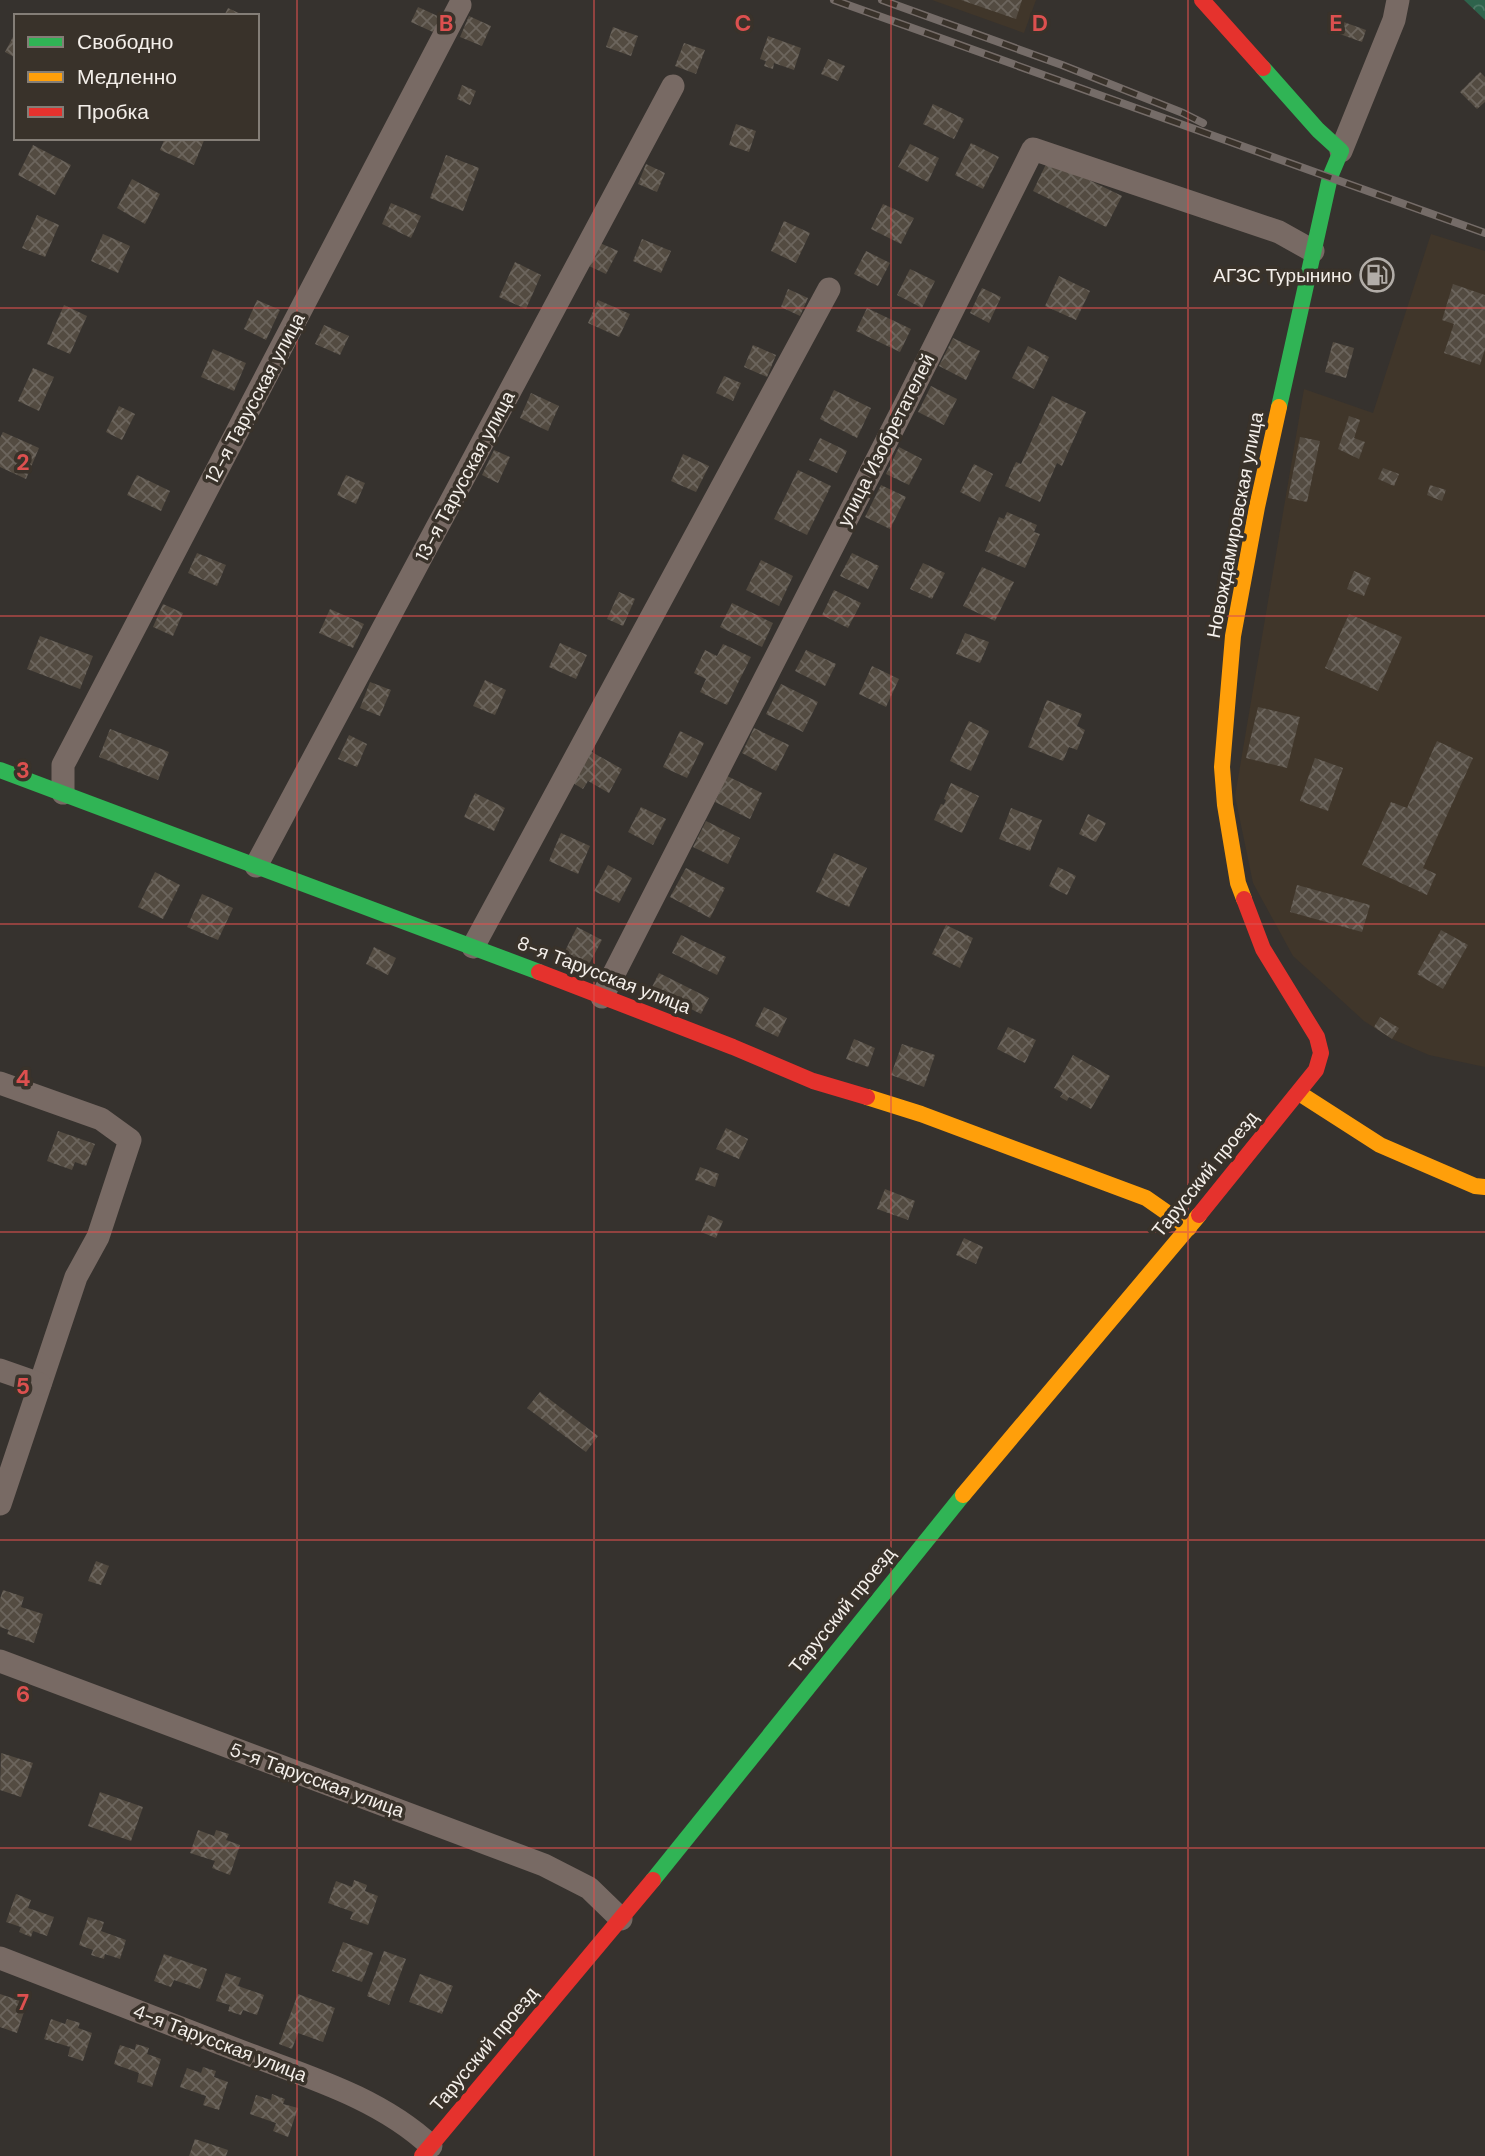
<svg xmlns="http://www.w3.org/2000/svg" width="1485" height="2156" font-family="'DM Sans',sans-serif">
	<style>
		.built { fill: #40362a }
		.forest { fill: url(#forest-crowns) }
		.building { fill: url(#building-cross-hatch) }
		.lines { fill: none; stroke-linecap: round; stroke-linejoin: round }
		.street { stroke: #786a64; stroke-width: 23 }
		.fast { stroke: #30b455; stroke-width: 16 }
		.slow { stroke: #ff9f0a; stroke-width: 16 }
		.jam { stroke: #e5322d; stroke-width: 16 }
		.rail-casing { stroke: #756c68; stroke-width: 8 }
		.rail { stroke: #39322a; stroke-width: 5; stroke-dasharray: 16; stroke-linecap: butt }
		.grid { fill: none; stroke: #dc504f; stroke-width: 2; stroke-opacity: 0.55 }
		.labels { text-anchor: middle; dominant-baseline: central; stroke-width: 7; stroke-linejoin: round; paint-order: stroke }
		.poi-label { font-size: 19px; fill: #f4efea; stroke: #39322a; text-anchor: end }
		.street-label { font-size: 19px; fill: #f4efea; stroke: #39322a }
		.grid-label { font-size: 23px; text-anchor: middle; font-weight: bold; fill: #dc504f; stroke: #39322a; stroke-width: 7; stroke-linejoin: round; paint-order: stroke }
	</style>
	<defs>
		<pattern id="forest-crowns" width="20" height="18" patternUnits="userSpaceOnUse" patternTransform="scale(1.75)"><rect width="20" height="18" fill="#2e634c"/><path d="M2 6a3 3 0 1 1 6 0M12 15a3 3 0 1 1 6 0" fill="none" stroke="#4d7a66"/></pattern>
		<pattern id="building-cross-hatch" width="8" height="8" patternUnits="userSpaceOnUse" patternTransform="scale(1.75)"><rect width="8" height="8" fill="#534b41"/><path d="M0 0l8 8M0 8l8-8" fill="none" stroke="#6c655d"/></pattern>
	</defs>
	<rect width="100%" height="100%" fill="#36322e"/>
	<g class="built">
		<polygon points="932,0 1036,0 1024,33"/>
		<polygon points="1431,234 1485,251 1485,1067 1429,1055 1392,1039 1364,1021 1293,956 1253,883 1235,796 1304,389 1373,413"/>
	</g>
	<polygon class="forest" points="1464,0 1485,0 1485,20"/>
	<g class="building">
		<polygon points="961,0 1022,0 1016,19"/>
		<polygon points="418,7 442,18 435,33 411,22"/>
		<polygon points="228,8 245,16 224,16"/>
		<polygon points="469,16 491,26 482,46 460,37"/>
		<polygon points="1338,20 1366,30 1362,42 1334,32"/>
		<polygon points="613,27 638,36 631,56 606,47"/>
		<polygon points="16,31 16,58 5,52"/>
		<polygon points="768,36 801,48 794,70 774,63 773,69 764,66 766,61 760,59"/>
		<polygon points="684,43 705,50 696,74 675,66"/>
		<polygon points="828,59 845,66 838,81 821,74"/>
		<polygon points="1480,72 1485,77 1485,102 1477,109 1460,92"/>
		<polygon points="462,85 476,91 470,105 457,99"/>
		<polygon points="933,104 964,119 954,139 923,124"/>
		<polygon points="736,124 756,131 749,152 729,145"/>
		<polygon points="165,138 205,138 194,165 160,150"/>
		<polygon points="971,143 999,157 983,189 955,175"/>
		<polygon points="910,144 939,158 928,182 898,167"/>
		<polygon points="33,145 71,165 55,195 18,175"/>
		<polygon points="446,155 479,168 463,211 430,198"/>
		<polygon points="1048,160 1122,196 1106,227 1033,191"/>
		<polygon points="646,164 665,173 657,192 638,184"/>
		<polygon points="132,179 160,194 145,224 117,208"/>
		<polygon points="391,203 421,216 411,238 382,224"/>
		<polygon points="883,204 914,218 901,244 871,229"/>
		<polygon points="37,215 59,225 45,257 22,248"/>
		<polygon points="784,221 810,233 796,263 771,251"/>
		<polygon points="103,234 130,246 118,273 91,261"/>
		<polygon points="642,239 671,251 661,273 633,261"/>
		<polygon points="600,243 618,251 606,274 589,266"/>
		<polygon points="866,251 890,263 878,286 854,274"/>
		<polygon points="515,262 541,275 526,309 499,297"/>
		<polygon points="910,269 935,281 922,308 897,295"/>
		<polygon points="1059,276 1090,291 1076,320 1045,306"/>
		<polygon points="1453,284 1485,295 1485,349 1480,365 1444,353 1454,324 1442,320"/>
		<polygon points="982,288 1001,297 989,323 970,313"/>
		<polygon points="788,289 808,298 800,316 781,307"/>
		<polygon points="257,300 280,310 266,340 244,329"/>
		<polygon points="598,300 630,314 619,337 588,323"/>
		<polygon points="64,305 87,316 70,354 47,344"/>
		<polygon points="867,308 911,329 900,352 856,331"/>
		<polygon points="324,325 349,336 340,355 315,344"/>
		<polygon points="953,338 980,351 966,380 939,366"/>
		<polygon points="1333,342 1354,348 1346,378 1325,372"/>
		<polygon points="753,345 776,355 767,377 744,367"/>
		<polygon points="1028,346 1049,357 1034,389 1012,378"/>
		<polygon points="213,349 246,363 234,391 201,377"/>
		<polygon points="33,368 54,377 39,411 18,401"/>
		<polygon points="724,376 741,383 733,401 716,393"/>
		<polygon points="931,386 957,399 944,425 918,412"/>
		<polygon points="834,390 871,408 857,438 820,419"/>
		<polygon points="531,393 559,406 548,431 520,418"/>
		<polygon points="1052,396 1086,412 1062,466 1057,463 1040,502 1005,486 1016,462 1021,464"/>
		<polygon points="119,406 135,414 122,440 106,432"/>
		<polygon points="1349,416 1360,420 1354,438 1365,442 1359,459 1338,449"/>
		<polygon points="3,432 39,448 26,479 0,467 0,438"/>
		<polygon points="1300,437 1320,441 1307,502 1288,498"/>
		<polygon points="820,438 847,451 837,473 809,460"/>
		<polygon points="899,447 922,459 909,485 886,474"/>
		<polygon points="494,450 510,457 498,483 482,475"/>
		<polygon points="683,454 709,466 696,492 671,481"/>
		<polygon points="974,464 993,474 980,502 960,492"/>
		<polygon points="1383,468 1399,474 1394,486 1378,479"/>
		<polygon points="798,470 831,486 807,535 774,519"/>
		<polygon points="137,475 170,491 161,511 127,495"/>
		<polygon points="346,475 365,483 356,504 337,495"/>
		<polygon points="881,485 906,497 890,529 865,517"/>
		<polygon points="1430,485 1446,490 1442,501 1427,495"/>
		<polygon points="1007,512 1037,525 1034,532 1040,534 1025,568 985,551 999,517 1004,519"/>
		<polygon points="197,553 226,565 217,586 188,573"/>
		<polygon points="852,553 879,566 868,589 840,576"/>
		<polygon points="761,560 793,576 779,606 746,590"/>
		<polygon points="923,563 945,573 932,599 910,589"/>
		<polygon points="982,567 1014,582 995,621 963,606"/>
		<polygon points="1354,571 1371,578 1364,596 1347,589"/>
		<polygon points="834,590 861,603 848,628 822,615"/>
		<polygon points="619,592 635,599 623,626 607,619"/>
		<polygon points="732,603 773,623 762,647 720,627"/>
		<polygon points="163,604 183,613 173,636 153,627"/>
		<polygon points="330,609 364,624 353,648 319,633"/>
		<polygon points="1349,614 1402,637 1378,691 1325,668"/>
		<polygon points="965,633 989,642 980,663 956,654"/>
		<polygon points="40,636 93,656 80,689 27,669"/>
		<polygon points="560,643 587,655 576,679 549,667"/>
		<polygon points="723,644 751,657 727,705 700,692 706,679 694,673 705,650 717,656"/>
		<polygon points="806,650 836,664 825,686 795,671"/>
		<polygon points="872,666 899,679 886,707 859,694"/>
		<polygon points="485,680 506,690 495,715 473,706"/>
		<polygon points="370,682 391,690 380,716 360,708"/>
		<polygon points="781,684 818,702 803,732 766,714"/>
		<polygon points="1047,700 1082,714 1077,726 1085,730 1077,750 1069,747 1063,761 1028,747"/>
		<polygon points="1258,707 1300,717 1287,768 1246,758"/>
		<polygon points="969,721 989,731 971,771 950,761"/>
		<polygon points="754,728 789,745 776,771 742,753"/>
		<polygon points="110,729 169,752 158,780 99,757"/>
		<polygon points="680,731 704,743 687,778 663,767"/>
		<polygon points="349,735 367,744 357,767 338,759"/>
		<polygon points="1437,741 1473,758 1423,868 1436,874 1427,895 1362,865 1391,802 1407,808"/>
		<polygon points="590,751 622,769 609,793 588,781 583,789 573,783"/>
		<polygon points="1315,758 1343,768 1328,811 1300,801"/>
		<polygon points="727,776 762,793 750,819 715,802"/>
		<polygon points="951,783 979,796 962,833 934,820 941,804 944,805 946,800 944,799"/>
		<polygon points="475,793 505,808 494,831 464,817"/>
		<polygon points="641,807 666,819 653,845 628,832"/>
		<polygon points="1011,808 1042,820 1030,851 999,839"/>
		<polygon points="1088,814 1106,823 1096,842 1079,834"/>
		<polygon points="706,821 740,838 728,864 693,847"/>
		<polygon points="561,833 590,846 578,874 549,861"/>
		<polygon points="834,853 867,868 849,907 816,892"/>
		<polygon points="608,865 632,878 619,903 594,891"/>
		<polygon points="1058,867 1076,876 1067,895 1049,886"/>
		<polygon points="686,868 725,888 710,918 670,897"/>
		<polygon points="155,872 180,885 163,919 138,907"/>
		<polygon points="1297,885 1370,905 1362,932 1290,912"/>
		<polygon points="202,894 233,908 218,940 187,927"/>
		<polygon points="946,925 973,938 960,968 932,954"/>
		<polygon points="577,927 602,940 588,966 564,953"/>
		<polygon points="1441,930 1468,945 1443,989 1417,974"/>
		<polygon points="681,935 726,957 717,975 672,953"/>
		<polygon points="374,947 396,958 388,975 366,964"/>
		<polygon points="659,973 709,998 701,1014 651,989"/>
		<polygon points="764,1007 787,1018 778,1037 755,1026"/>
		<polygon points="1380,1017 1399,1028 1392,1039 1374,1027"/>
		<polygon points="1008,1027 1036,1040 1025,1063 997,1049"/>
		<polygon points="854,1039 875,1048 868,1067 846,1059"/>
		<polygon points="902,1044 935,1055 924,1087 891,1075"/>
		<polygon points="1073,1055 1110,1076 1091,1109 1069,1097 1067,1101 1060,1097 1063,1093 1054,1088"/>
		<polygon points="726,1128 748,1139 739,1159 716,1149"/>
		<polygon points="58,1131 95,1144 86,1166 75,1162 72,1170 47,1161"/>
		<polygon points="700,1167 719,1174 715,1187 695,1180"/>
		<polygon points="885,1189 915,1201 908,1220 877,1209"/>
		<polygon points="708,1215 723,1221 716,1238 701,1232"/>
		<polygon points="964,1238 983,1247 976,1264 956,1255"/>
		<polygon points="540,1392 598,1436 586,1452 527,1408"/>
		<polygon points="96,1561 109,1566 101,1585 88,1581"/>
		<polygon points="3,1590 24,1597 21,1607 43,1614 34,1643 7,1634 9,1630 0,1627 0,1599"/>
		<polygon points="1,1753 33,1763 21,1797 0,1790"/>
		<polygon points="100,1792 143,1807 131,1841 88,1826"/>
		<polygon points="198,1830 214,1836 216,1830 229,1834 226,1840 240,1845 230,1875 212,1868 215,1861 190,1853"/>
		<polygon points="354,1880 367,1885 365,1891 378,1896 368,1925 350,1919 353,1912 328,1903 336,1881 352,1887"/>
		<polygon points="16,1894 31,1900 28,1908 54,1917 47,1936 33,1931 31,1937 19,1932 21,1927 6,1922"/>
		<polygon points="88,1917 104,1922 101,1931 126,1940 120,1959 105,1954 104,1959 91,1955 93,1950 79,1945"/>
		<polygon points="343,1942 373,1953 362,1982 332,1971"/>
		<polygon points="384,1951 406,1959 389,2005 367,1996"/>
		<polygon points="164,1954 207,1969 200,1989 174,1980 171,1987 154,1981"/>
		<polygon points="226,1973 241,1978 238,1986 264,1995 257,2015 243,2010 241,2015 228,2011 230,2005 216,2001"/>
		<polygon points="420,1974 453,1986 442,2014 409,2002"/>
		<polygon points="0,1994 27,2003 17,2033 0,2027"/>
		<polygon points="298,1994 335,2008 323,2042 298,2033 292,2049 279,2044"/>
		<polygon points="51,2019 65,2024 67,2019 80,2023 78,2028 92,2033 83,2061 68,2056 70,2047 44,2039"/>
		<polygon points="136,2044 149,2048 147,2054 161,2059 152,2087 137,2082 139,2073 114,2064 120,2045 135,2050"/>
		<polygon points="203,2067 216,2071 214,2077 228,2082 219,2110 203,2105 206,2096 180,2087 187,2068 201,2073"/>
		<polygon points="272,2094 285,2099 283,2104 298,2108 288,2137 273,2131 276,2123 250,2114 256,2095 271,2100"/>
		<polygon points="195,2139 228,2150 226,2156 189,2156"/>
	</g>
	<g class="lines">
		<g class="street">
			<polyline points="1341,151 1394,20 1398,0"/>
			<polyline points="63,793 63,765 460,5"/>
			<polyline points="256,866 673,86"/>
			<polyline points="473,947 829,289"/>
			<polyline points="602,997 905,405 1033,149 1279,232 1313,251"/>
			<polyline points="0,1083 101,1119 130,1140 98,1237 76,1277 0,1504"/>
			<polyline points="0,1370 40,1384"/>
			<polyline points="0,1661 544,1865 589,1888 621,1919"/>
			<path d="M 0,1958 C 80,1989 160,2020 240,2051 C 305,2076 379,2097 431,2146"/>
		</g>
		<g class="fast">
			<polyline points="1263,68 1318,130 1341,151 1330,177 1279,407"/>
			<polyline points="0,770 539,972"/>
			<polyline points="653,1880 963,1495"/>
		</g>
		<g class="slow">
			<polyline points="1244,899 1238,883 1225,805 1222,767 1233,636 1257,507 1279,407"/>
			<polyline points="1299,1093 1380,1145 1475,1186 1485,1187"/>
			<polyline points="867,1097 921,1114 1146,1198 1189,1228"/>
			<polyline points="963,1495 1199,1215"/>
		</g>
		<g class="jam">
			<polyline points="1202,0 1263,68"/>
			<polyline points="539,972 733,1047 813,1081 867,1097"/>
			<polyline points="1199,1215 1316,1070 1321,1053 1317,1037 1263,949 1244,899"/>
			<polyline points="422,2156 653,1880"/>
		</g>
		<defs>
			<g id="rail">
				<polyline points="834,0 1485,233"/>
				<polyline points="882,0 1062,65 1183,113 1203,123"/>
			</g>
		</defs>
		<use href="#rail" class="rail-casing"/>
		<use href="#rail" class="rail"/>
	</g>
	<path class="grid" d="M 297,0 L 297,2156M 594,0 L 594,2156M 891,0 L 891,2156M 1188,0 L 1188,2156M 0,308 L 1485,308M 0,616 L 1485,616M 0,924 L 1485,924M 0,1232 L 1485,1232M 0,1540 L 1485,1540M 0,1848 L 1485,1848"/>
	<defs>
		<symbol id="fuel-ring" viewBox="-11 -11 22 22"><circle r="9.5" fill="#39322a" stroke="#b2ada8" stroke-width="1.5"/><path d="M-5.5-6h7V0h2V4h1.3V-2.5L3-4.5l.8-.8L6-3V5H2.5V1h-1V6h-7ZM-4.2-4.7v3.2H.2V-4.7Z" fill="#b2ada8"/></symbol>
	</defs>
	<g fill-rule="evenodd">
		<use href="#fuel-ring" x="1358" y="256" width="38" height="38"/>
	</g>
	<g class="labels">
		<g class="poi-label">
			<text x="1352" y="275">АГЗС Турынино</text>
		</g>
		<g class="street-label">
			<text transform="translate(255 398) rotate(-62)">12-я Тарусская улица</text>
			<text transform="translate(886 440) rotate(-63)">улица Изобретателей</text>
			<text transform="translate(465 476) rotate(-62)">13-я Тарусская улица</text>
			<text transform="translate(1235 525) rotate(-79)">Новождамировская улица</text>
			<text transform="translate(604 975) rotate(21)">8-я Тарусская улица</text>
			<text transform="translate(1205 1174) rotate(-51)">Тарусский проезд</text>
			<text transform="translate(842 1610) rotate(-51)">Тарусский проезд</text>
			<text transform="translate(317 1780) rotate(20)">5-я Тарусская улица</text>
			<text transform="translate(220 2043) rotate(21)">4-я Тарусская улица</text>
			<text transform="translate(484 2049) rotate(-50)">Тарусский проезд</text>
		</g>
	</g>
	<g class="grid-label">
		<text x="446" y="31">B</text>
		<text x="743" y="31">C</text>
		<text x="1040" y="31">D</text>
		<text x="1336" y="31">E</text>
		<text x="23" y="470">2</text>
		<text x="23" y="778">3</text>
		<text x="23" y="1086">4</text>
		<text x="23" y="1394">5</text>
		<text x="23" y="1702">6</text>
		<text x="23" y="2010">7</text>
	</g>
	<rect x="14" y="14" width="245" height="126" fill="#39322a" stroke="#847e77" stroke-width="2"/>
	<rect x="28" y="37" width="35" height="10" fill="#30b455" stroke="#847e77" stroke-width="2"/>
	<text x="77" y="49" font-size="21" fill="#f4efea">Свободно</text>
	<rect x="28" y="72" width="35" height="10" fill="#ff9f0a" stroke="#847e77" stroke-width="2"/>
	<text x="77" y="84" font-size="21" fill="#f4efea">Медленно</text>
	<rect x="28" y="107" width="35" height="10" fill="#e5322d" stroke="#847e77" stroke-width="2"/>
	<text x="77" y="119" font-size="21" fill="#f4efea">Пробка</text>
</svg>
